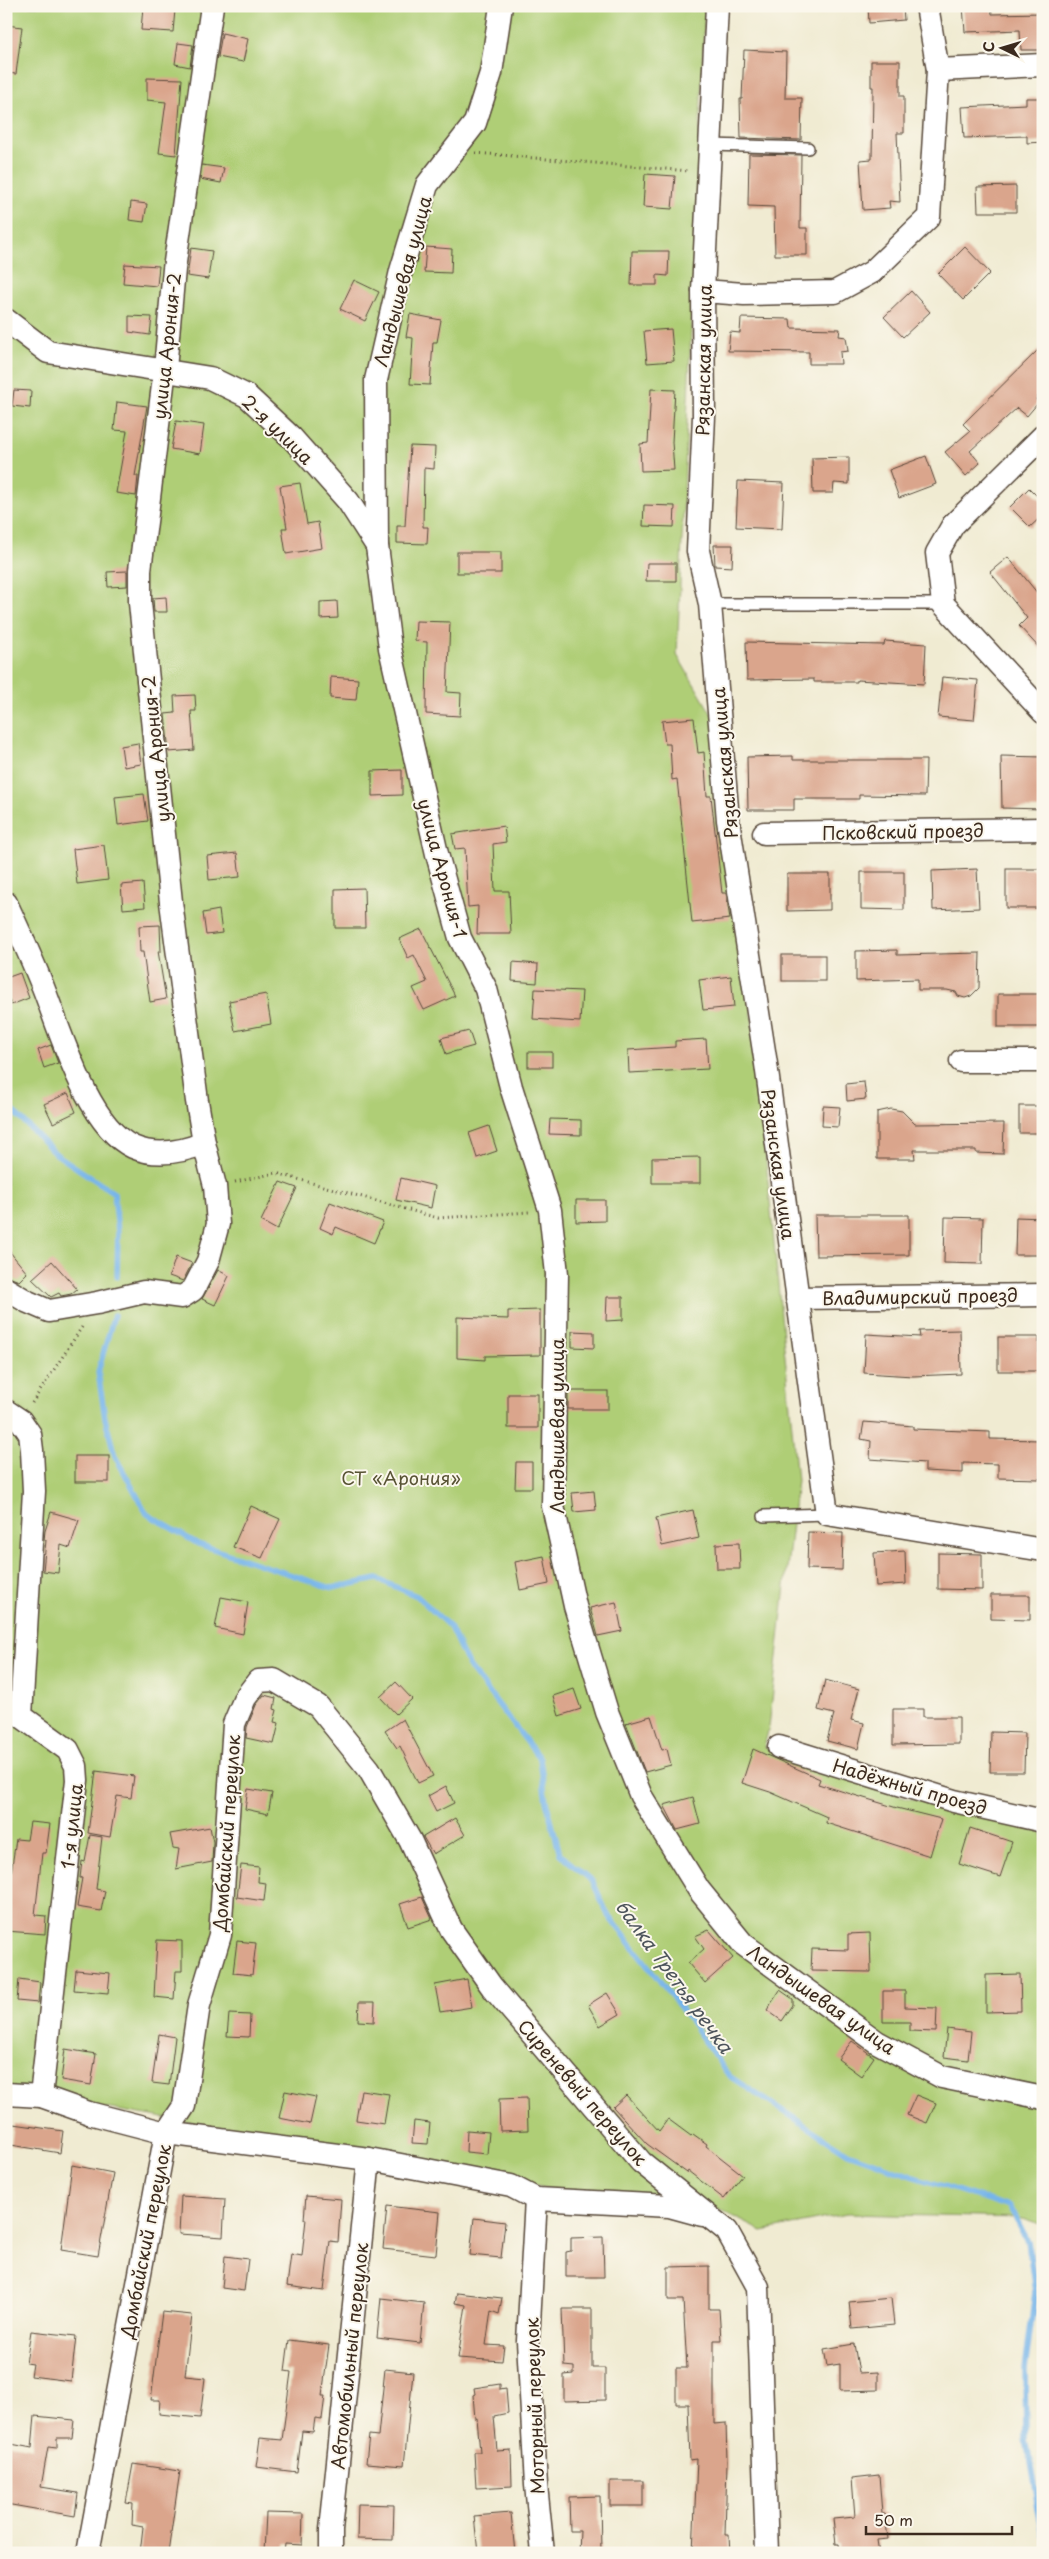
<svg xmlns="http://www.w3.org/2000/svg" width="1049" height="2559" font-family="'Playpen Sans',sans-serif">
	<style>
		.green { fill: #afce76; stroke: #757c4a }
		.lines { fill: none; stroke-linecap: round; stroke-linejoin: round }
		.stream { stroke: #77b5ea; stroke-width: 5.5 }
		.building { fill: #daa58c }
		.lane-casing { stroke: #564739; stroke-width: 14 }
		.street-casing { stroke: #564739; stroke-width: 25 }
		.path { stroke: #564739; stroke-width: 3; stroke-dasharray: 1 4; stroke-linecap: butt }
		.lane { stroke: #fff; stroke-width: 11 }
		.street { stroke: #fff; stroke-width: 22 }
		.labels { text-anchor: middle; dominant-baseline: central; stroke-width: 4; stroke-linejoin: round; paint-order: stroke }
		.street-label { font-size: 18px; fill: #3b2a1e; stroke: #fbf7ec }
		.park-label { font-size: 18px; fill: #585334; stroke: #fbf7ec }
		.water-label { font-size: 19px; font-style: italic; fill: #4d545b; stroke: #fbf7ec }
	</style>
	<rect width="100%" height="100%" fill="#fbf7ec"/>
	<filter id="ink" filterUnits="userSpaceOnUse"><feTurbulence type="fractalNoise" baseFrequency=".02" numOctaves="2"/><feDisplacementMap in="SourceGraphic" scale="10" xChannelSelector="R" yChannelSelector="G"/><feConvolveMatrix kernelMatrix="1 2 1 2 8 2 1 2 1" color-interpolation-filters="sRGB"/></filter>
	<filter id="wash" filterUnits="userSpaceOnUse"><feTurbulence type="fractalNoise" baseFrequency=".0096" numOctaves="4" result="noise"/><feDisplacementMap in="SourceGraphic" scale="20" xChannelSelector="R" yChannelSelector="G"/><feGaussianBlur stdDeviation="1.12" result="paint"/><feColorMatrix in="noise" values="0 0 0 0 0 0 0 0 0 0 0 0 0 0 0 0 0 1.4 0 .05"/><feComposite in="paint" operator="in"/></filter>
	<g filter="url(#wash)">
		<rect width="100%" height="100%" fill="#f0ebd2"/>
		<polygon class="green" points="6,6 705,6 677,655 725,737 797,1480 769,1727 764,1747 907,1798 1043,1829 1043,2225 1022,2218 847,2214 762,2231 722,2211 665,2197 550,2189 451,2167 76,2103 6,2087"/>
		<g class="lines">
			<g class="stream">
				<polyline points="6,1104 56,1154 114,1193 118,1232 117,1277"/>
				<polyline points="114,1315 98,1372 105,1418 115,1456 147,1514 198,1544 332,1588 377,1579 417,1596 450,1627 468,1665 540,1759 546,1801 560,1854 593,1882 607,1913 687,2016 729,2076 848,2153 912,2176 1010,2207 1028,2241 1035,2292 1025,2370 1026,2438 1043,2536"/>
			</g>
		</g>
		<g id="blocks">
			<g class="building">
				<polygon points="868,6 903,6 904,20 869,23"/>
				<polygon points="963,6 991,6 992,14 1043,13 1043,50 1021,50 1020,30 965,32"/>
				<polygon points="143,7 175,10 173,32 141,30"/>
				<polygon points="6,25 22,27 16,74 6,73"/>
				<polygon points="222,33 248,39 243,62 218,57"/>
				<polygon points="178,43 193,45 190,67 175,64"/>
				<polygon points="744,50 786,52 785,98 802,98 801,140 741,138 740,99 742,99"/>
				<polygon points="871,61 900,61 900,96 904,96 904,133 897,133 900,202 889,201 890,208 863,210 860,160 872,159 873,87 871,87"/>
				<polygon points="147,78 182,79 176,155 159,153 166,102 147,100"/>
				<polygon points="1026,98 1043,98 1043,142 1027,143 1027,136 964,138 962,107 1026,104"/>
				<polygon points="749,154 801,155 800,228 807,228 807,255 775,255 774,207 748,206"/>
				<polygon points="202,165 224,168 221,183 200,179"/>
				<polygon points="645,174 675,176 672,209 643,207"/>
				<polygon points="1016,186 1016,212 978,212 977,187"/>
				<polygon points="131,202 147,204 144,222 129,220"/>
				<polygon points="426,247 452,249 451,273 424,272"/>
				<polygon points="965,247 990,273 963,300 938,274"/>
				<polygon points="191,248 212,251 208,279 187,276"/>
				<polygon points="632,251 669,251 668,276 657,275 657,285 631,285"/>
				<polygon points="125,264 159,266 157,286 123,283"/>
				<polygon points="354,280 379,292 365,321 340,309"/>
				<polygon points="911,291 930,312 903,337 884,317"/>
				<polygon points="410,314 441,320 437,342 433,342 430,385 410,384 413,338 406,337"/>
				<polygon points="129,316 152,317 150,335 129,332"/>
				<polygon points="741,318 790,319 791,328 840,329 839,336 846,337 848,351 840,352 841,364 809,364 809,352 728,351 730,332 740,333"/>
				<polygon points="671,329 674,361 647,363 644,331"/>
				<polygon points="1043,345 1043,390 1036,399 1038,403 1027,416 1017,408 970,451 980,463 966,476 945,452 970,431 963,424"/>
				<polygon points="651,389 675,390 672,442 674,470 641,471 640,444 648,443"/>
				<polygon points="14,390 31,391 30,408 12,406"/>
				<polygon points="117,402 147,406 135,476 138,476 136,496 116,493 127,431 114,430"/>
				<polygon points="176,421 204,425 200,454 171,449"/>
				<polygon points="410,446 435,447 434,469 424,468 423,527 428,527 427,544 397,543 397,526 405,526"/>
				<polygon points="926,456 936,484 899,498 889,470"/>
				<polygon points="849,457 849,484 834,483 833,493 813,493 812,458"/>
				<polygon points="738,481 784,483 782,529 736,527"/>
				<polygon points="300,483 307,524 318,522 322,548 286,554 282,528 287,528 280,486"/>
				<polygon points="1029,488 1043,502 1043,515 1030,527 1010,507"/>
				<polygon points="644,505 675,506 674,527 643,526"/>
				<polygon points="714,545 733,545 732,567 715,566"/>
				<rect x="457" y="552" width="44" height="21"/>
				<polygon points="1008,557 1043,600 1043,652 1019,626 1027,618 990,572"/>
				<polygon points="647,563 676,563 676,581 646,581"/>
				<polygon points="127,571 127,586 108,587 107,572"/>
				<polygon points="166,597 167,612 154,612 153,598"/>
				<polygon points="337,601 338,618 320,619 320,602"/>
				<polygon points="416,621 450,622 447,692 461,693 460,716 426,714 427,642 415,641"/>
				<polygon points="885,641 926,644 924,684 857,680 857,682 814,682 814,679 747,680 746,642 884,645"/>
				<polygon points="331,677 358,679 356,700 330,698"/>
				<polygon points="942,677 978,680 974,720 938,717"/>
				<polygon points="195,695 196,711 191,711 194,750 169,752 165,714 175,713 174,696"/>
				<polygon points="694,718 698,753 704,752 707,796 711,796 722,893 726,893 730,919 692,923 677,779 672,780 670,744 665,744 662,721"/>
				<polygon points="138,743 141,764 124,767 121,746"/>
				<polygon points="793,756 793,760 926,760 925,796 859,795 859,799 794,799 794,810 748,810 747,757"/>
				<polygon points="1001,756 1043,757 1043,809 1002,808"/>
				<polygon points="402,770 402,795 372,796 372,771"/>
				<polygon points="144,794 148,821 118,825 115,797"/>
				<polygon points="504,826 506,842 493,844 495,891 509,891 511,934 477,934 478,906 468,907 465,848 455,849 452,834"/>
				<polygon points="104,845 108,880 77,884 73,849"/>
				<polygon points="237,853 240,877 209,880 207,856"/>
				<polygon points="977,869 979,908 933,910 932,871"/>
				<rect x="1006" y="869" width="37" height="39"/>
				<polygon points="861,872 904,872 904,910 861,909"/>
				<polygon points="787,874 830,874 830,910 787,911"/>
				<polygon points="143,883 145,907 123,909 121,885"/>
				<polygon points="364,888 365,928 335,928 335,889"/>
				<polygon points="219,910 222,933 206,935 203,913"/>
				<polygon points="160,925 161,951 158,951 166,999 150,1002 143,952 140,952 139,926"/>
				<polygon points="421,929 455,996 424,1010 413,988 427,982 414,955 408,958 399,939"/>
				<polygon points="897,950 897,955 980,953 979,988 971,996 965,998 958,996 956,992 947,990 918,990 918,979 856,981 856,951"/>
				<rect x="782" y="955" width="43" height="26"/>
				<polygon points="513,962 538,964 537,983 512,981"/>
				<polygon points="20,973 29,998 11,1005 6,992 6,978"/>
				<polygon points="731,976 734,1007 703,1010 699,980"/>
				<polygon points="535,989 582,991 580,1022 533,1019"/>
				<polygon points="266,994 271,1024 235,1031 229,1001"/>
				<rect x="998" y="994" width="45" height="33"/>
				<polygon points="469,1031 474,1046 446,1054 441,1038"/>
				<polygon points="706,1039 708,1069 629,1073 628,1050 675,1047 675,1041"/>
				<polygon points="51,1045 58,1063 44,1068 38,1050"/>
				<rect x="528" y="1052" width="24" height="15"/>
				<polygon points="864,1082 866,1099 847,1101 846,1084"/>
				<polygon points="68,1093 76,1112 53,1123 44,1104"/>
				<polygon points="823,1106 840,1107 838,1127 822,1126"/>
				<rect x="1019" y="1106" width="24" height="27"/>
				<polygon points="891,1109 902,1111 915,1124 1004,1123 1003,1154 976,1153 976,1150 914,1150 915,1159 877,1159 877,1112"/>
				<polygon points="550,1119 581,1120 581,1135 549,1134"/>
				<polygon points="489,1126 497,1151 477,1158 469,1133"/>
				<polygon points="700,1157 700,1183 652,1183 652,1158"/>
				<polygon points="401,1178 435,1186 431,1208 396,1200"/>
				<polygon points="280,1182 297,1188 277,1230 261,1221"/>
				<polygon points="576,1200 605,1200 605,1221 576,1222"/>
				<polygon points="330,1202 383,1222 374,1243 336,1227 333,1234 320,1228"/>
				<polygon points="815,1215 909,1215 909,1255 816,1256"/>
				<polygon points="945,1217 983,1218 982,1264 944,1263"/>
				<polygon points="1016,1217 1043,1218 1043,1255 1015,1255"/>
				<polygon points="6,1247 27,1273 19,1281 6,1276"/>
				<polygon points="176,1257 192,1263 183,1281 169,1276"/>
				<polygon points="52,1261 77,1289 71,1294 61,1296 59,1293 51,1297 32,1279"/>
				<polygon points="218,1270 229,1276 215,1305 202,1299"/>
				<polygon points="607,1297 623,1297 623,1320 606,1321"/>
				<polygon points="540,1310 540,1355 485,1356 485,1360 457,1358 457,1317 508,1319 508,1311"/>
				<polygon points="960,1330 961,1374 913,1376 864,1373 866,1334 920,1337 919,1331"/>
				<polygon points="572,1331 594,1332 594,1348 572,1347"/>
				<rect x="998" y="1337" width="41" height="34"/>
				<rect x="568" y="1391" width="40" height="18"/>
				<rect x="508" y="1394" width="30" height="34"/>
				<polygon points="864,1422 913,1426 913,1429 990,1432 990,1439 1041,1440 1040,1479 998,1478 998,1464 963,1463 963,1473 925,1471 925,1463 870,1459 871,1441 861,1439"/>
				<rect x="75" y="1456" width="34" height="26"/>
				<polygon points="516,1462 532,1462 532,1488 515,1488"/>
				<polygon points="594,1491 596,1510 574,1512 572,1493"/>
				<polygon points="251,1506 280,1519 262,1558 233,1547"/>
				<polygon points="693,1510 699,1538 662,1546 656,1518"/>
				<polygon points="51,1512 79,1520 70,1548 61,1545 58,1573 43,1571 46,1540 44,1540 45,1531"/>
				<polygon points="808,1532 843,1533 842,1570 807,1569"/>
				<polygon points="739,1543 740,1569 717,1569 716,1544"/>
				<polygon points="905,1551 906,1584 876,1586 874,1553"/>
				<polygon points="938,1553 982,1554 982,1590 938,1589"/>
				<polygon points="544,1556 549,1584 520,1590 515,1562"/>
				<polygon points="991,1595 1030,1595 1030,1620 991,1619"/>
				<polygon points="221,1597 248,1602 243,1634 215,1628"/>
				<polygon points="616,1602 622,1631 598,1636 590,1608"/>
				<polygon points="825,1680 859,1689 851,1720 864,1723 858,1749 827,1741 834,1714 818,1710"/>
				<polygon points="396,1682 412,1699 396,1714 380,1697"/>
				<polygon points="574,1689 581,1709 559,1716 553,1696"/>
				<polygon points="264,1695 276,1698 274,1709 277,1710 274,1722 279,1723 274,1744 246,1738 247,1727 256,1705"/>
				<polygon points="893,1709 923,1709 923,1717 959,1717 959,1744 893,1745"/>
				<polygon points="651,1716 662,1750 667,1749 671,1765 645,1772 626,1723"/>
				<polygon points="403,1719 433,1776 418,1783 400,1746 397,1748 385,1731"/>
				<polygon points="991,1732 1025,1733 1024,1772 990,1772"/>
				<polygon points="753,1749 820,1779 818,1784 897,1808 941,1819 930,1856 826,1823 827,1817 770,1792 742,1783"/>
				<polygon points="96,1771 134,1776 131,1798 117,1796 110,1837 88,1833"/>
				<polygon points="446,1786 454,1803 436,1812 428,1796"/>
				<polygon points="248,1789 272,1793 268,1814 245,1809"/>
				<polygon points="693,1797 700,1824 677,1830 664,1805"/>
				<polygon points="455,1818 465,1835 433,1854 423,1837"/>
				<polygon points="30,1822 50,1824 46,1853 42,1853 35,1915 46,1916 45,1934 6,1931 6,1907 16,1839 27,1840"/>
				<polygon points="210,1827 213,1842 212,1862 176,1869 179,1849 173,1848 170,1834"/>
				<polygon points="970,1828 1012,1842 1000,1877 959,1864"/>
				<polygon points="90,1835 102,1837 96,1889 105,1891 101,1911 77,1907 82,1878 80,1878 82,1861 85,1862"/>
				<polygon points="241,1865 259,1867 258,1882 266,1883 264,1901 237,1897"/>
				<polygon points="422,1897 432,1919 408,1927 400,1904"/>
				<polygon points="709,1930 733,1958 705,1983 688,1963 704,1949 695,1936"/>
				<polygon points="870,1933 871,1972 811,1971 812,1949 848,1950 848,1934"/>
				<polygon points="157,1940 182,1941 182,1971 176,1971 174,1999 154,1997"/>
				<polygon points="237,1941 256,1943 252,1975 233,1973"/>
				<polygon points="76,1970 110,1973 108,1993 74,1990"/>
				<polygon points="1020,1974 1021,2011 986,2012 986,1975"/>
				<polygon points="19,1979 40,1982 38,2003 17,2001"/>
				<polygon points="467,1979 472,2007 440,2012 435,1985"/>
				<polygon points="780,1990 793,1999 793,2005 782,2021 767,2010"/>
				<polygon points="883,1991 905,1991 905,2007 937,2008 936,2032 910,2031 910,2022 883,2022"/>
				<polygon points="607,1993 620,2014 600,2026 588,2005"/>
				<polygon points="359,2002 375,2002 374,2022 358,2021"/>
				<polygon points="229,2014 250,2015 249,2037 227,2036"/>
				<polygon points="947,2029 971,2032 968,2060 944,2057"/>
				<polygon points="159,2034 175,2037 169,2085 152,2083"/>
				<polygon points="852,2041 874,2057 861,2076 838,2059"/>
				<polygon points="65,2049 96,2054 91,2085 61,2080"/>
				<polygon points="361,2090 389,2094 384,2124 356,2120"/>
				<polygon points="285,2091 316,2097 310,2124 279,2118"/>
				<polygon points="626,2095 659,2131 668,2119 691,2136 693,2134 707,2144 706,2146 743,2175 724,2199 688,2171 687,2173 647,2144 613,2107"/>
				<polygon points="916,2095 936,2103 927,2123 907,2115"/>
				<polygon points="527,2098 528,2130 500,2131 499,2099"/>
				<polygon points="414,2121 430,2123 428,2144 412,2143"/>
				<polygon points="14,2124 63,2131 60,2153 11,2145"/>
				<polygon points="467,2130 489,2132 487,2154 466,2152"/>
				<polygon points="72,2165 113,2173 98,2256 61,2250"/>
				<polygon points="181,2196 225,2199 223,2237 179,2234"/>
				<polygon points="306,2196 341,2199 338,2242 330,2241 324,2291 287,2286 291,2254 302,2256 306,2219 304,2219"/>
				<polygon points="387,2206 440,2212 436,2255 383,2249"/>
				<polygon points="474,2218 505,2222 501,2258 470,2255"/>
				<polygon points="603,2237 604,2277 566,2277 566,2252 571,2251 571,2238"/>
				<polygon points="225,2256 248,2259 244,2291 222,2288"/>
				<polygon points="709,2266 709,2309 719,2309 721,2340 714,2340 714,2424 726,2423 727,2462 725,2535 729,2535 730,2553 693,2553 697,2459 690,2460 688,2404 676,2404 676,2368 687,2368 683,2300 668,2300 668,2267"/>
				<polygon points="457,2293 502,2298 499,2314 491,2311 486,2345 504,2346 502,2361 458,2358 466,2305 455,2303"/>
				<polygon points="381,2298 424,2303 420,2343 377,2338"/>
				<polygon points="891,2298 894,2325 852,2329 849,2302"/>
				<polygon points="562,2309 592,2309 592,2368 605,2368 605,2400 564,2401 564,2375 574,2374 574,2367 564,2366"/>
				<polygon points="162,2312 192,2315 185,2376 205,2378 200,2418 159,2414 160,2400 151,2400"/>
				<polygon points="31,2331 76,2336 71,2381 31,2376 33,2364 26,2363"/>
				<polygon points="289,2340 329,2345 322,2396 325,2396 322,2419 315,2418 313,2432 302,2431 297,2472 256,2467 260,2438 282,2440 291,2372 285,2371"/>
				<polygon points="854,2344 859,2373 878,2372 878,2390 840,2391 840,2364 827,2366 824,2349"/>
				<polygon points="385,2369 413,2372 404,2466 366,2463 369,2435 378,2436"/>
				<polygon points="500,2384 500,2390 506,2389 508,2413 494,2416 497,2451 511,2450 512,2486 476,2488 474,2452 480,2452 477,2418 475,2419 473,2395 475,2394 474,2388"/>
				<polygon points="35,2416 74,2420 72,2438 57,2438 57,2448 48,2447 41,2487 78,2493 75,2516 6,2504 6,2443 32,2448"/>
				<polygon points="133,2464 180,2471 168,2553 140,2553 143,2527 132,2525 133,2504 126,2503"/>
				<polygon points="879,2475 882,2514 885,2514 888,2539 877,2540 879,2553 840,2553 839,2544 836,2544 833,2519 855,2517 852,2478"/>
				<rect x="610" y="2481" width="33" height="25"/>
				<polygon points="600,2496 601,2553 579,2553 580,2531 570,2531 569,2497"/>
				<polygon points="358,2504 394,2505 393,2540 357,2539"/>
				<polygon points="266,2513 303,2514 302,2545 285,2544 284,2553 264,2553"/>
				<polygon points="511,2513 515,2553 478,2553 474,2516"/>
			</g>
		</g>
	</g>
	<g filter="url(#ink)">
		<use href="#blocks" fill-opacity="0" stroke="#564739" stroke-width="1"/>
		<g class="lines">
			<defs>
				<g id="lane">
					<polyline points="711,145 808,148"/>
					<polyline points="710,604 943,604"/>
					<polyline points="764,1516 827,1514"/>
				</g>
				<g id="street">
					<polyline points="501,6 491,73 475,123 427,185 401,271 376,380 377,546 390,648 437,854 460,938 486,989 511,1087 550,1210 557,1274 553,1506 575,1606 607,1712 641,1796 699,1890 743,1944 877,2042 942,2077 1043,2098"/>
					<polyline points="717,6 703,291 704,416 698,551 710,604 728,820 766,1064 827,1514 1043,1550"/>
					<polyline points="938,70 1043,65"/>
					<polyline points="703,291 744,294 835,292 872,272 929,217 938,70 927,6"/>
					<polyline points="6,320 48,352 210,378 247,396 292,438 348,501 377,546"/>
					<polyline points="1043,436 953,525 937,553 943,604 1043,712"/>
					<polyline points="764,833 1043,829"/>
					<path d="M 6,903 C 19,931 32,959 43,987 C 60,1030 88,1127 133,1147 C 156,1157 182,1152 204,1143"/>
					<polyline points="961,1061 1043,1061"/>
					<polyline points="6,1289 28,1302 49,1311 97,1303 144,1292 182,1297 193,1290 208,1261 218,1224 215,1186 204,1143 197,1101 171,902 140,603 140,570 165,369 174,269 212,6"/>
					<polyline points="797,1298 1043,1295"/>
					<polyline points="6,1411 21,1421 30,1434 32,1450 34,1491 21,1716 68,1750 76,1766 77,1780 41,2096"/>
					<polyline points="779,1747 954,1801 1043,1821"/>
					<polyline points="6,2094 41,2096 89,2113 166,2133 369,2159 511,2186 536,2199 669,2206 702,2215"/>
					<polyline points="536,2199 528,2341 536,2485 543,2553"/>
					<polyline points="88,2553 166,2133 184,2106 199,2005 220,1935 234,1724 245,1698 258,1681 274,1680 318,1706 369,1769 410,1840 451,1929 492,1987 641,2162 727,2231 758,2287 767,2553"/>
					<polyline points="331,2553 331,2530 369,2159"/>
				</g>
			</defs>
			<use href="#lane" class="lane-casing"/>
			<use href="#street" class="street-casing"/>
			<g class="path">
				<polyline points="476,153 689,171"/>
				<polyline points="235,1182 276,1173 438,1218 529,1212"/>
				<polyline points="32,1403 82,1327"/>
			</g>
			<use href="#lane" class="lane"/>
			<use href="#street" class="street"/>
		</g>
	</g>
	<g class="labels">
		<g class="street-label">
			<text transform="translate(402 281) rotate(-75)">Ландышевая улица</text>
			<text transform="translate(166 346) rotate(-84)">улица Арония-2</text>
			<text transform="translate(703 360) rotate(-89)">Рязанская улица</text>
			<text transform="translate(278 429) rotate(44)">2-я улица</text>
			<text transform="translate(155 749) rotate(-96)">улица Арония-2</text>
			<text transform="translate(724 763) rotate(-95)">Рязанская улица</text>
			<text transform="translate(903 831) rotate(-1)">Псковский проезд</text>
			<text transform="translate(443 868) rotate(75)">улица Арония-1</text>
			<text transform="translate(779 1164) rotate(82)">Рязанская улица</text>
			<text transform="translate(920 1296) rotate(-1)">Владимирский проезд</text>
			<text transform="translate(556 1426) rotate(-90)">Ландышевая улица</text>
			<text transform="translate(910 1786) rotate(16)">Надёжный проезд</text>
			<text transform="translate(71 1826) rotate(-84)">1-я улица</text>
			<text transform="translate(226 1833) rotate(-86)">Домбайский переулок</text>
			<text transform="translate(822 1999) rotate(35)">Ландышевая улица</text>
			<text transform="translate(583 2092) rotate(49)">Сиреневый переулок</text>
			<text transform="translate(145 2241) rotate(-79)">Домбайский переулок</text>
			<text transform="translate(349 2356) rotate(-84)">Автомобильный переулок</text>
			<text transform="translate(534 2406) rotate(-92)">Моторный переулок</text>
		</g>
		<g class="park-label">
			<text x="401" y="1477">СТ «Арония»</text>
		</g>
		<g class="water-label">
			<text transform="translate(675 1976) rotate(54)">балка Третья речка</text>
		</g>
	</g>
	<rect width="1049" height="2559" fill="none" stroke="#fbf7ec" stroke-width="25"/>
	<g transform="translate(1002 48) rotate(275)" stroke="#fbf7ec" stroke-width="4" paint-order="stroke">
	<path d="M0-4L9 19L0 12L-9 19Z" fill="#3b2a1e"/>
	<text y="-8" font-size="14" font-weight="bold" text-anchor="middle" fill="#3b2a1e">С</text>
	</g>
	<path d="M866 2526v8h146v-8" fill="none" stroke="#3b2a1e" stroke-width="2.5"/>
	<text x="874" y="2526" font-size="15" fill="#3b2a1e" stroke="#fbf7ec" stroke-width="4" paint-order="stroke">50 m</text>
</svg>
